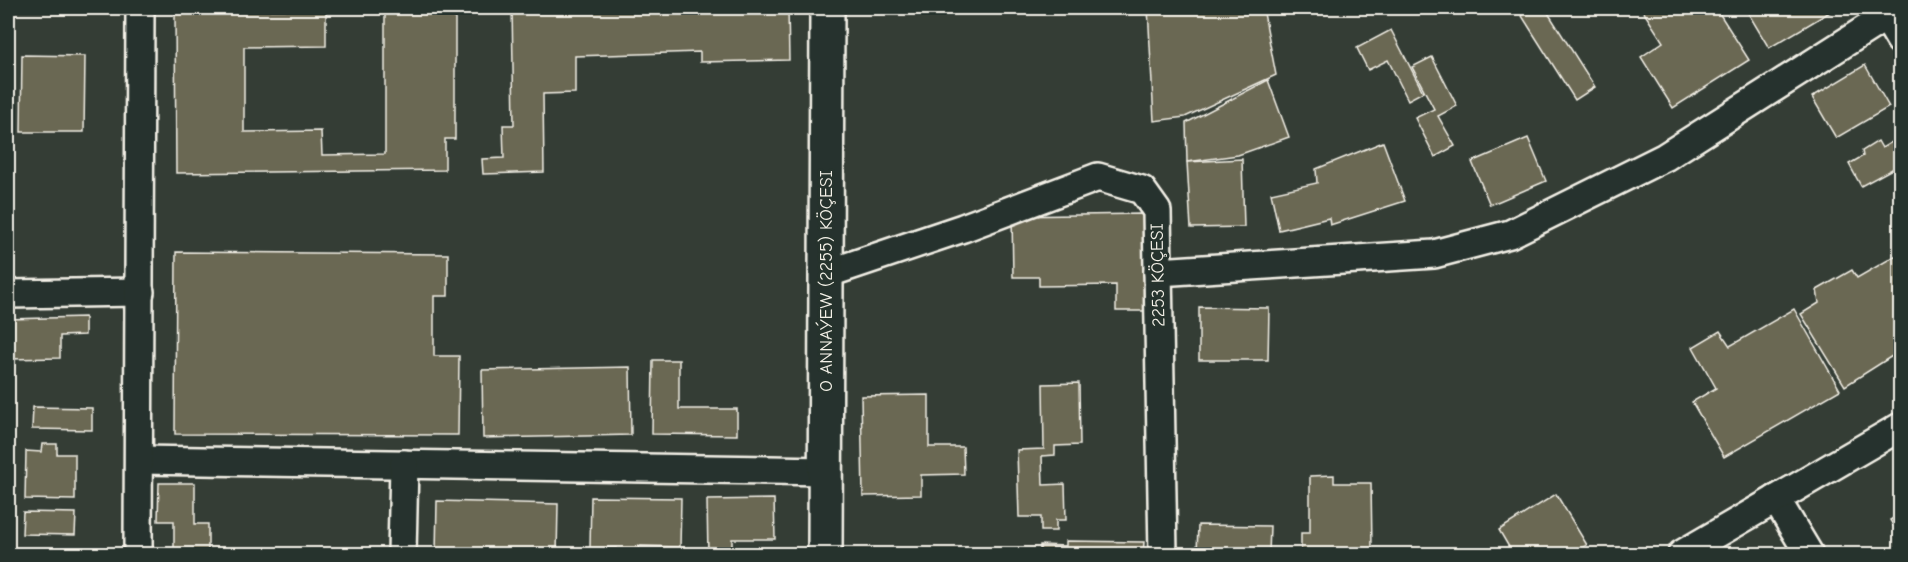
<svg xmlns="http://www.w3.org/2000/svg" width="1908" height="562" font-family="'Comic Neue',sans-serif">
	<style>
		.building { fill: #6a6753; stroke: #f4f1e8; stroke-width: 1.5 }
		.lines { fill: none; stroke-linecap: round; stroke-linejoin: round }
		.minor-casing { stroke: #f4f1e8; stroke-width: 32 }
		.secondary-casing { stroke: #f4f1e8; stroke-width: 38 }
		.minor { stroke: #26332d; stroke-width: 27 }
		.secondary { stroke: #26332d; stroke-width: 33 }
		.labels { text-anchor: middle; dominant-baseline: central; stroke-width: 5; stroke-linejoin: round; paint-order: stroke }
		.street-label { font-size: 18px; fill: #f4f1e8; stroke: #26332d }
	</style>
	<rect width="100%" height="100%" fill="#343d35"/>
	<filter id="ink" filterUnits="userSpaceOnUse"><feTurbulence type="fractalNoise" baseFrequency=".0167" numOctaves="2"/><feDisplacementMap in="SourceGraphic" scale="12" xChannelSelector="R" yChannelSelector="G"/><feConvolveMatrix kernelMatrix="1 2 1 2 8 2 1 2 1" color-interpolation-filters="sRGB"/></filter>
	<g filter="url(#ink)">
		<g class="building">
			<polygon points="455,8 455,139 445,139 445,170 176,173 175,11 326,9 326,46 244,47 244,132 321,131 322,155 385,154 385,9"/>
			<polygon points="512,8 788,8 789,60 700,62 700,52 575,56 575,93 543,94 544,172 483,174 482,159 504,158 503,125 514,125"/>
			<polygon points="1148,8 1263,8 1276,75 1185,117 1154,121"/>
			<polygon points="1517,8 1545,8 1595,87 1575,100"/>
			<polygon points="1641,8 1716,8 1749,60 1673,108 1641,57 1663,42"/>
			<polygon points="1745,8 1834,8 1835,9 1769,48"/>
			<polygon points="1391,30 1423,92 1408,100 1388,60 1368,70 1357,48"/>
			<polygon points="22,55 85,56 84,132 21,132"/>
			<polygon points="1432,57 1457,106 1438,116 1455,146 1435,157 1415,118 1434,109 1412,67"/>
			<polygon points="1865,65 1889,107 1836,138 1812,97"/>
			<polygon points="1268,80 1289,137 1238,155 1187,162 1186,123"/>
			<polygon points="1900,137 1900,180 1894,168 1861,186 1849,164 1863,156 1862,151 1878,141 1882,148"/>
			<polygon points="1528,138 1546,181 1490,205 1472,162"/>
			<polygon points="1383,142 1405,201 1330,225 1329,218 1279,230 1271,193 1317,183 1316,169"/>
			<polygon points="1242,159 1244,227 1191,228 1187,162"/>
			<polygon points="1143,214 1144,311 1116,311 1116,285 1039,286 1039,277 1013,277 1012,216"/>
			<polygon points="176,252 448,254 448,296 434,296 434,356 459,356 458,435 175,434"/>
			<polygon points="1900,253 1900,351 1845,386 1801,314 1819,303 1817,290 1852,270 1857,278"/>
			<polygon points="1199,307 1269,308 1268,360 1199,360"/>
			<polygon points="1794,309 1840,390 1724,457 1692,402 1716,388 1693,347 1720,331 1730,346"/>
			<polygon points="85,317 85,335 60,336 60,358 8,359 8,319"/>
			<polygon points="653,360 679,360 679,409 737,409 737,435 652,434"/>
			<polygon points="630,367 631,435 483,438 482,370"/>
			<polygon points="1079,383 1080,445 1055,446 1055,455 1042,456 1043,485 1065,484 1066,520 1056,520 1056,531 1041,531 1041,517 1019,517 1017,450 1044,449 1043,384"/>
			<polygon points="929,395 929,447 963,447 964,474 921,475 921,495 863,496 861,396"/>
			<polygon points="33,407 92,408 92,430 32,429"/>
			<polygon points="42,444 57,444 57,454 75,454 75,500 25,499 26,451 41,452"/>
			<polygon points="1334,475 1334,483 1371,483 1372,548 1364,548 1364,554 1301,554 1301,533 1310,533 1310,476"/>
			<polygon points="159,483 195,483 195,524 208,524 208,554 174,554 174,521 158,521"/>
			<polygon points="1556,494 1587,545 1571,554 1513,554 1499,530"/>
			<polygon points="591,497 681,498 680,547 639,546 639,554 616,554 616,548 590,548"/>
			<polygon points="774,499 775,539 732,539 732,554 708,554 707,500"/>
			<polygon points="437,501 558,504 557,554 436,554"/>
			<polygon points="23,512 76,513 75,535 22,534"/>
			<polygon points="1900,514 1900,537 1890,520"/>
			<polygon points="1198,525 1270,526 1269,554 1197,554"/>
			<polygon points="1066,541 1144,542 1143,554 1040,554 1040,545 1066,546"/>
		</g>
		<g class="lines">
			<defs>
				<g id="minor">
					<polyline points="1881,8 1900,40"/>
					<polyline points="1158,272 1434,254 1510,234 1665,157 1887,16"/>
					<polyline points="826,274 963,228 1098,177 1142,190 1157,211 1163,554"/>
					<polyline points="8,294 140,292"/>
					<polyline points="140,460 826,471"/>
					<polyline points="1776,499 1809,554"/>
					<polyline points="138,554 140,8"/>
					<polyline points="402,554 404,464"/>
					<polyline points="1682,554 1900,427"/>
				</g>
				<polyline id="secondary" points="825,554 827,8"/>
			</defs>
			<use href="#minor" class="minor-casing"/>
			<use href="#secondary" class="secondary-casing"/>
			<use href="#minor" class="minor"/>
			<use href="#secondary" class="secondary"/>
		</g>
	</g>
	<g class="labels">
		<g class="street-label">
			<text transform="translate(1158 275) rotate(-91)">2253 KÖÇESI</text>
			<text transform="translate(826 281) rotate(-90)">O ANNAÝEW (2255) KÖÇESI</text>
		</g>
	</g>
	<rect width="1908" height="562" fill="none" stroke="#26332d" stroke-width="30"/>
	<rect x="15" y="15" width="1878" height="532" fill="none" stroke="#f4f1e8" stroke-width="2" filter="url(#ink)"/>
</svg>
